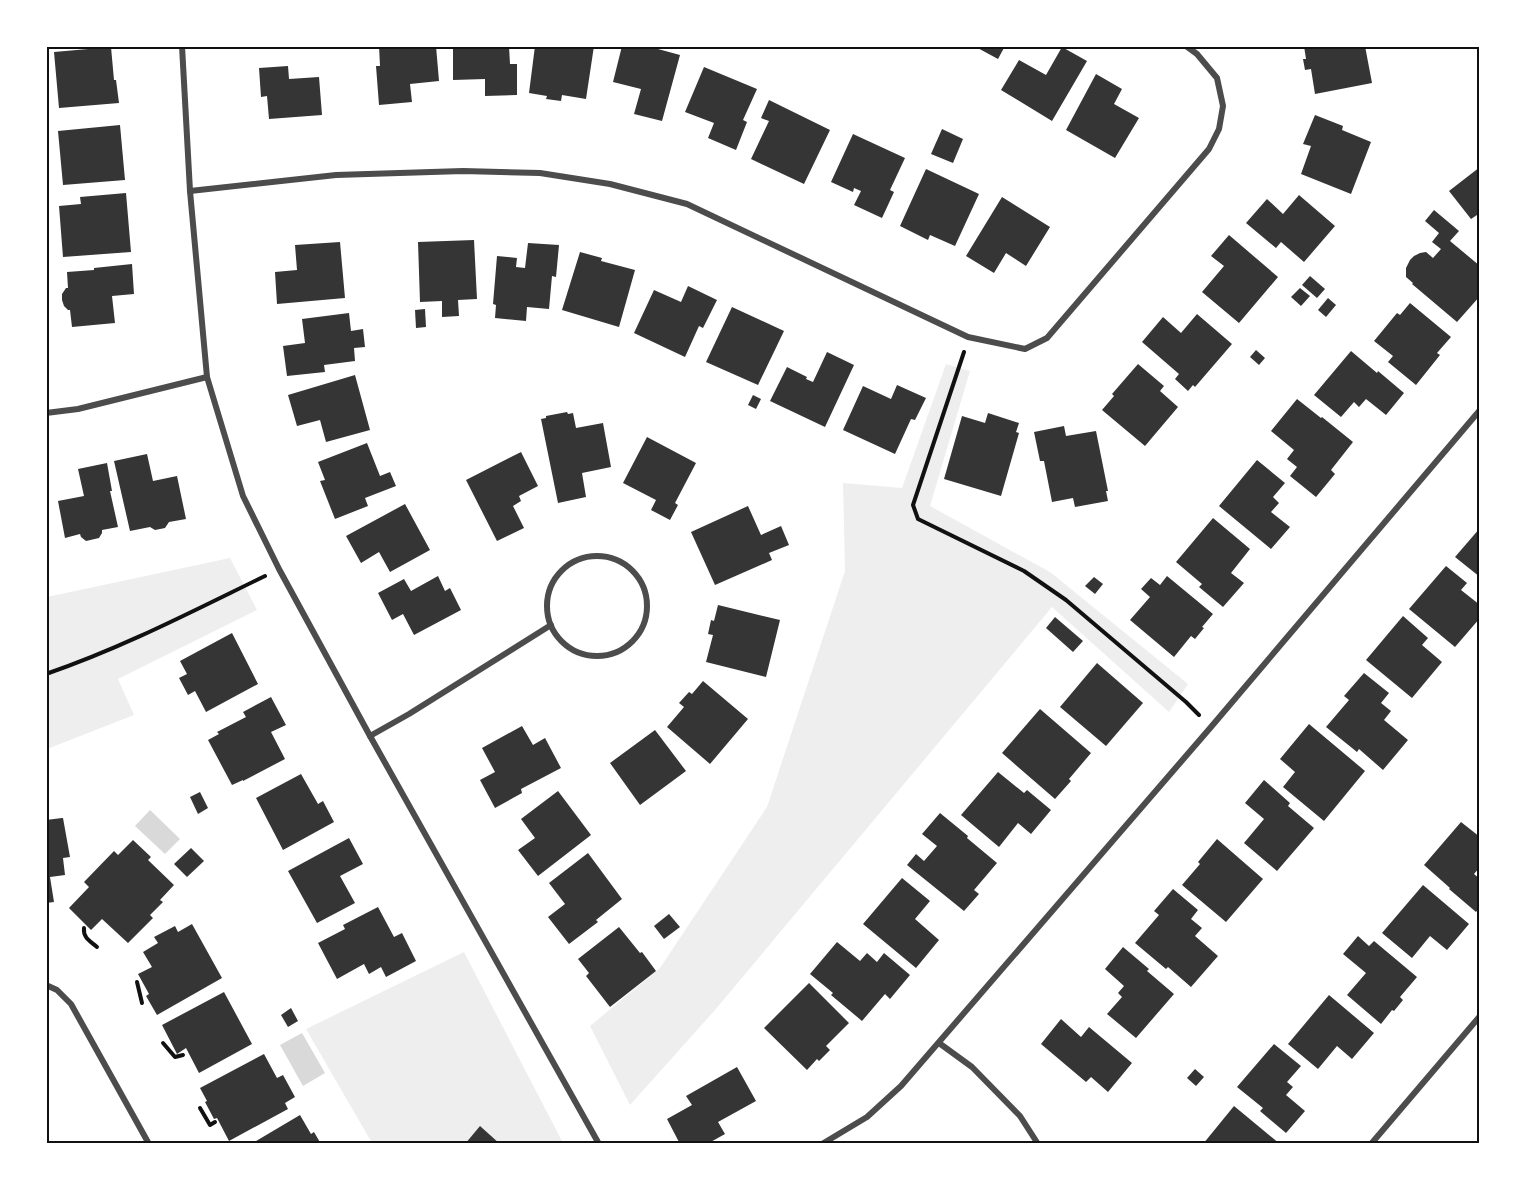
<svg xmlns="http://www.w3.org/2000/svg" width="1526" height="1190" font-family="'DM Sans',sans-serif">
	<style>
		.green { fill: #eee }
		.water { fill: #d9d9d9 }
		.building { fill: #353535 }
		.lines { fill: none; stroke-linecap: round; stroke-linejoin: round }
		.path { stroke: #111; stroke-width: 4 }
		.minor { stroke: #4c4c4c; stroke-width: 6 }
		.neatline { fill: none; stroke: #111; stroke-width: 2 }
	</style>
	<rect width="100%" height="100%" fill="#fff"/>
	<g class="green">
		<polygon points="946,364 970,371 930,506 1050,572 1188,684 1169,712 1052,607 715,1010 630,1105 590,1026 660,968 767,807 845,571 843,483 902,488"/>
		<polygon points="230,558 257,610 118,679 134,715 47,749 47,597"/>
		<polygon points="464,952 563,1143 372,1143 306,1029"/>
	</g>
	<g class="water">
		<polygon points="150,810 180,839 165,854 135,826"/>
		<polygon points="302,1033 325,1073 303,1086 280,1045"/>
	</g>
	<g class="building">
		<polygon points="379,46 436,46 439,81 410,84 412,102 379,105 376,66 380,66"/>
		<polygon points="453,46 509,46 510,64 517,64 517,95 485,96 485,79 453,80"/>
		<polygon points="535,46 594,46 586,99 562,95 561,101 546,99 547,96 529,93"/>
		<polygon points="622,46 647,46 680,55 662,121 634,114 641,89 613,82"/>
		<polygon points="974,46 1005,46 998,59"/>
		<polygon points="1304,46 1365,46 1372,83 1315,94 1311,69 1305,70 1303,59 1306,59"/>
		<polygon points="111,47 114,80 116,80 119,103 59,108 54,52"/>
		<polygon points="1062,47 1087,61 1052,121 1001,90 1019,60 1046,75"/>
		<polygon points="288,66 289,79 319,77 322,115 269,119 267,96 261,97 259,68"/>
		<polygon points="704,67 757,89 743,120 747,122 736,150 708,138 714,123 685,112"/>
		<polygon points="1096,74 1122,89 1114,104 1139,118 1115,158 1066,130"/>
		<polygon points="769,100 830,130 804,184 751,159 769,121 761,118"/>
		<polygon points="1315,115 1343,126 1342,130 1371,142 1351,194 1301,174 1311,146 1303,144"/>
		<polygon points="120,125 125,180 63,185 58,131"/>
		<polygon points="942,129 963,139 953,163 931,154"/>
		<polygon points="853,134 905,158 890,190 894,192 882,218 854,205 861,191 854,188 853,192 831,182"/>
		<polygon points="1480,167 1480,213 1471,219 1449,191"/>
		<polygon points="926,169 979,194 955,246 930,235 928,240 900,226"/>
		<polygon points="126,193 131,252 63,257 59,206 81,204 80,197"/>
		<polygon points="1299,195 1335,226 1304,262 1281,242 1276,248 1246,223 1267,199 1283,214"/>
		<polygon points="1002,197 1050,227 1026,266 1006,253 994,273 966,256"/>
		<polygon points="1434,210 1459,231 1450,241 1480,266 1480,296 1457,322 1412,284 1413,283 1406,277 1406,268 1410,260 1414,256 1420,253 1426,252 1433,258 1441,249 1432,242 1439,233 1425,221"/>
		<polygon points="1229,235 1278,277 1239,323 1202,292 1224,266 1211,256"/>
		<polygon points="474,240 477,299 458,300 459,316 442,317 442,301 420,302 418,242"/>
		<polygon points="340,242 345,298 277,304 275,272 297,270 295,245"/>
		<polygon points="528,243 559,245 556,277 552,276 549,309 527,307 526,321 495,318 496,305 493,304 497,256 517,258 516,267 525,268"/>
		<polygon points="580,252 602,258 601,261 635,270 619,327 562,310"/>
		<polygon points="132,264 134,294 112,296 115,323 72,327 70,310 68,310 64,306 62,300 62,294 66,288 68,288 67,272 94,270 94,268"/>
		<polygon points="1310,276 1325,289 1317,298 1302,285"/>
		<polygon points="688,286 717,300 703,328 699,326 685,357 634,333 654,290 681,302"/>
		<polygon points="1300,288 1310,296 1301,306 1291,297"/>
		<polygon points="1328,298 1336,305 1326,317 1318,310"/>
		<polygon points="1410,303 1451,337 1437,353 1440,355 1416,385 1388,362 1393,356 1374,341 1397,313 1400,315"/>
		<polygon points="732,307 784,331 758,385 706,362"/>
		<polygon points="425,309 426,327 416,328 415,310"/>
		<polygon points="349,313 351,331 363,329 365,347 354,348 355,361 324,365 325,372 287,376 283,346 305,343 302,319"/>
		<polygon points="1197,314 1232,344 1195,387 1193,385 1188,391 1175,379 1179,374 1142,342 1163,317 1181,333"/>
		<polygon points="1256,350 1265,358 1259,365 1250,357"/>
		<polygon points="1351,351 1377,373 1378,371 1404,393 1386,415 1366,399 1359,407 1354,402 1341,417 1314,395"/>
		<polygon points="827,352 854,365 825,427 770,401 787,367 807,377 806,379 813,382"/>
		<polygon points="1138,364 1164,386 1160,391 1178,407 1145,446 1102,410 1114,396 1112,394"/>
		<polygon points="355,375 370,430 326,442 320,420 297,426 288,395"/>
		<polygon points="897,385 926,398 915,420 911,419 895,454 843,430 863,386 891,399"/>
		<polygon points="753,395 761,399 756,409 748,405"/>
		<polygon points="1297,399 1321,418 1322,417 1353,442 1331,470 1335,474 1316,497 1290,476 1297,467 1287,459 1294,450 1271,431"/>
		<polygon points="567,412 568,414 573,413 576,428 603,423 611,467 582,473 586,497 558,503 541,419 546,418 546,416"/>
		<polygon points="988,413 1019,423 1016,432 1019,433 1001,496 944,479 962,416 985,423"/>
		<polygon points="1064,426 1066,436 1096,431 1108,491 1106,491 1108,501 1075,507 1073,498 1052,502 1044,461 1040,461 1034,432"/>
		<polygon points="647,437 696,463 675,503 678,505 670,520 651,510 656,500 623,483"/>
		<polygon points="367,443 380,476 390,472 396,486 365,498 368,506 335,519 320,481 325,480 318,462"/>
		<polygon points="521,452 538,486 519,496 521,501 513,506 524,528 497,541 466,480"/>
		<polygon points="147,454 153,481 177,476 186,519 169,522 165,528 155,530 150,527 130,531 114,461"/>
		<polygon points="1257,460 1285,483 1273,497 1279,503 1271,512 1290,527 1271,549 1219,506"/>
		<polygon points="107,463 112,491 110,491 118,527 102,530 102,533 99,538 86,541 81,537 80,534 65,538 58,501 84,496 78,469"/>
		<polygon points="405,504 430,550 390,572 379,552 361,563 346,536"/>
		<polygon points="748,506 761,535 781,526 789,545 769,553 772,560 715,585 691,532"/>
		<polygon points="1213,518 1250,549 1231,573 1244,583 1223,607 1199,587 1202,584 1176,562"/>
		<polygon points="1480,528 1480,577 1455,557"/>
		<polygon points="1446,566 1467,583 1461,590 1480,605 1480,618 1455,647 1409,609"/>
		<polygon points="438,576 445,591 450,588 461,610 414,635 403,614 392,620 378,593 404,579 411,591"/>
		<polygon points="1167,576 1213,614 1202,627 1204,628 1195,639 1191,636 1174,657 1130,620 1150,597 1141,589 1151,578 1160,585"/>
		<polygon points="1094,577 1103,584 1095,594 1085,586"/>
		<polygon points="718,605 780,620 766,677 706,662 713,635 708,634 711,620 714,621"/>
		<polygon points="1403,616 1428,638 1422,645 1442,662 1412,698 1366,660"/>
		<polygon points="1055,617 1083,641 1073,652 1046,628"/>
		<polygon points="232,633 258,684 206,712 195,691 188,695 179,678 187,674 180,661"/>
		<polygon points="1097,663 1143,703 1106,746 1060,707"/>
		<polygon points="1364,673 1389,693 1381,703 1391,711 1384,720 1408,740 1383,770 1359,749 1357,752 1326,727 1349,700 1344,696"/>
		<polygon points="703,681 748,719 710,764 667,727 684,707 679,703 689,692 692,694"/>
		<polygon points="271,697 286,725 271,732 285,759 243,781 243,780 232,785 208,740 219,734 217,732 246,717 243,712"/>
		<polygon points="1040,709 1091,753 1069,779 1071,781 1055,799 1002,753"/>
		<polygon points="1309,724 1365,771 1324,821 1283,787 1295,772 1280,759"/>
		<polygon points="522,726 533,745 545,738 561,768 521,789 522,793 495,808 480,780 495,772 482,748"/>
		<polygon points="655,730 686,771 640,805 610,763"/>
		<polygon points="998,772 1024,793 1027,790 1051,810 1031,834 1018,823 999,847 961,815"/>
		<polygon points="301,774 318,804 323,801 334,822 283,850 256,798"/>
		<polygon points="1264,780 1290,803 1288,806 1314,828 1277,871 1244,843 1264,819 1245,803"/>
		<polygon points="558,791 591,835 538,876 518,850 535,838 521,819"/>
		<polygon points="200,792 208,808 198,814 190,797"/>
		<polygon points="940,813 968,836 967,838 997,863 974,890 979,894 964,911 907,865 916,854 924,861 937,846 922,834"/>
		<polygon points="62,818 63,818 70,857 63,858 65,875 50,877 54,902 46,903 46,820"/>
		<polygon points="1461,822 1480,837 1480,867 1474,874 1480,879 1480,907 1476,912 1449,889 1450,888 1424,865"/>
		<polygon points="349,838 363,864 340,876 355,903 317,923 288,871"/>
		<polygon points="1217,839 1263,879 1226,922 1182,885 1200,864 1198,862"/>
		<polygon points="133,840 151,857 148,860 174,885 160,900 163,902 150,915 153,918 128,943 102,919 91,930 69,908 89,887 84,882 114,851 118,855"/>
		<polygon points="191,848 204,861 187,877 174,864"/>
		<polygon points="588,853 622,899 596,920 598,922 569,944 548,917 565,904 549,883"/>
		<polygon points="902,878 930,901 915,919 939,940 916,968 863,924"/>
		<polygon points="1423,885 1469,924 1447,950 1430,936 1412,958 1382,933"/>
		<polygon points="1173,889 1198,910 1191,919 1202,928 1195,936 1218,956 1191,987 1168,967 1166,969 1135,943 1159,915 1154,911"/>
		<polygon points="378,907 394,937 402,933 416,961 386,977 381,967 369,974 364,964 337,979 318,943 345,929 343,925"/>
		<polygon points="669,914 680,927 664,939 654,926"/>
		<polygon points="192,924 222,978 157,1015 146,996 149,994 138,974 152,967 143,952 158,943 154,937 175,926 178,932"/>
		<polygon points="619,927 640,953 642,952 656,971 610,1007 586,976 589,973 578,959"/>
		<polygon points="1358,936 1369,946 1374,941 1417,977 1400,997 1403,1000 1394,1011 1392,1010 1381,1024 1347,995 1366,973 1343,954"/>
		<polygon points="837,942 860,961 867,953 877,962 884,953 910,975 890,999 885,994 862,1021 831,995 833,993 810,974"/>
		<polygon points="1123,947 1149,969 1147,971 1174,994 1136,1038 1107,1014 1122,997 1118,993 1124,986 1105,969"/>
		<polygon points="809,983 849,1023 826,1046 830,1050 819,1061 817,1059 807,1070 764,1028"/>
		<polygon points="224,992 252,1044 199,1073 186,1048 177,1054 162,1025"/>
		<polygon points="1329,995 1374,1033 1352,1059 1337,1046 1318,1069 1288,1044"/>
		<polygon points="291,1008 298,1021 288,1027 281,1015"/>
		<polygon points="1061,1019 1081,1037 1089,1027 1132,1063 1108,1092 1091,1077 1086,1082 1041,1044"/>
		<polygon points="1274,1044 1301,1066 1287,1082 1293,1087 1286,1095 1305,1111 1286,1133 1260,1111 1263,1108 1237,1087"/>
		<polygon points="264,1054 277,1078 283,1075 295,1097 285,1103 288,1109 229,1141 217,1118 214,1119 205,1102 207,1101 200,1088"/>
		<polygon points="737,1067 756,1101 718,1122 725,1134 707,1144 680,1144 667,1119 692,1105 686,1096"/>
		<polygon points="1195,1069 1204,1077 1196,1086 1187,1078"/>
		<polygon points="1234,1106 1280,1144 1203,1144"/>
		<polygon points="300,1115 311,1134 314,1132 321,1144 251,1144"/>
		<polygon points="480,1126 500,1144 465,1144"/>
	</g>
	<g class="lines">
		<g class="path">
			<polyline points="964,352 913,505 918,519 1024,571 1066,600 1186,702 1199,715"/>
			<path d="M 46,674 C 122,648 193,611 265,576"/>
			<path d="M 84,928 C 83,938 90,941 97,947"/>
			<polyline points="137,982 142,1003"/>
			<polyline points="163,1043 175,1057 183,1055"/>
			<polyline points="200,1108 210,1125 215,1122"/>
		</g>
		<g class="minor">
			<polyline points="182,46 190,191 207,377 243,496 279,569 370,736 599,1144"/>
			<polyline points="190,191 336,175 463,171 540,173 610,184 687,204 968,337 1025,349 1047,338 1209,149 1219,129 1223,106 1217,78 1197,54 1186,46"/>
			<polyline points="46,413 78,409 207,377"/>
			<circle cx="597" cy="606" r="50"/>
			<polyline points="370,736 409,714 551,625"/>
			<polyline points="46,985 57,990 71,1004 149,1144"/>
			<polyline points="939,1043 972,1067 1020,1116 1038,1144"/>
			<polyline points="822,1144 867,1117 901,1086 1211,727 1480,410"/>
			<polyline points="1371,1144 1480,1016"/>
		</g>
	</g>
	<rect width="1526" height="1190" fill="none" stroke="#ffffff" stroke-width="96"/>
	<rect x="48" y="48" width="1430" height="1094" class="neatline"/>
</svg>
